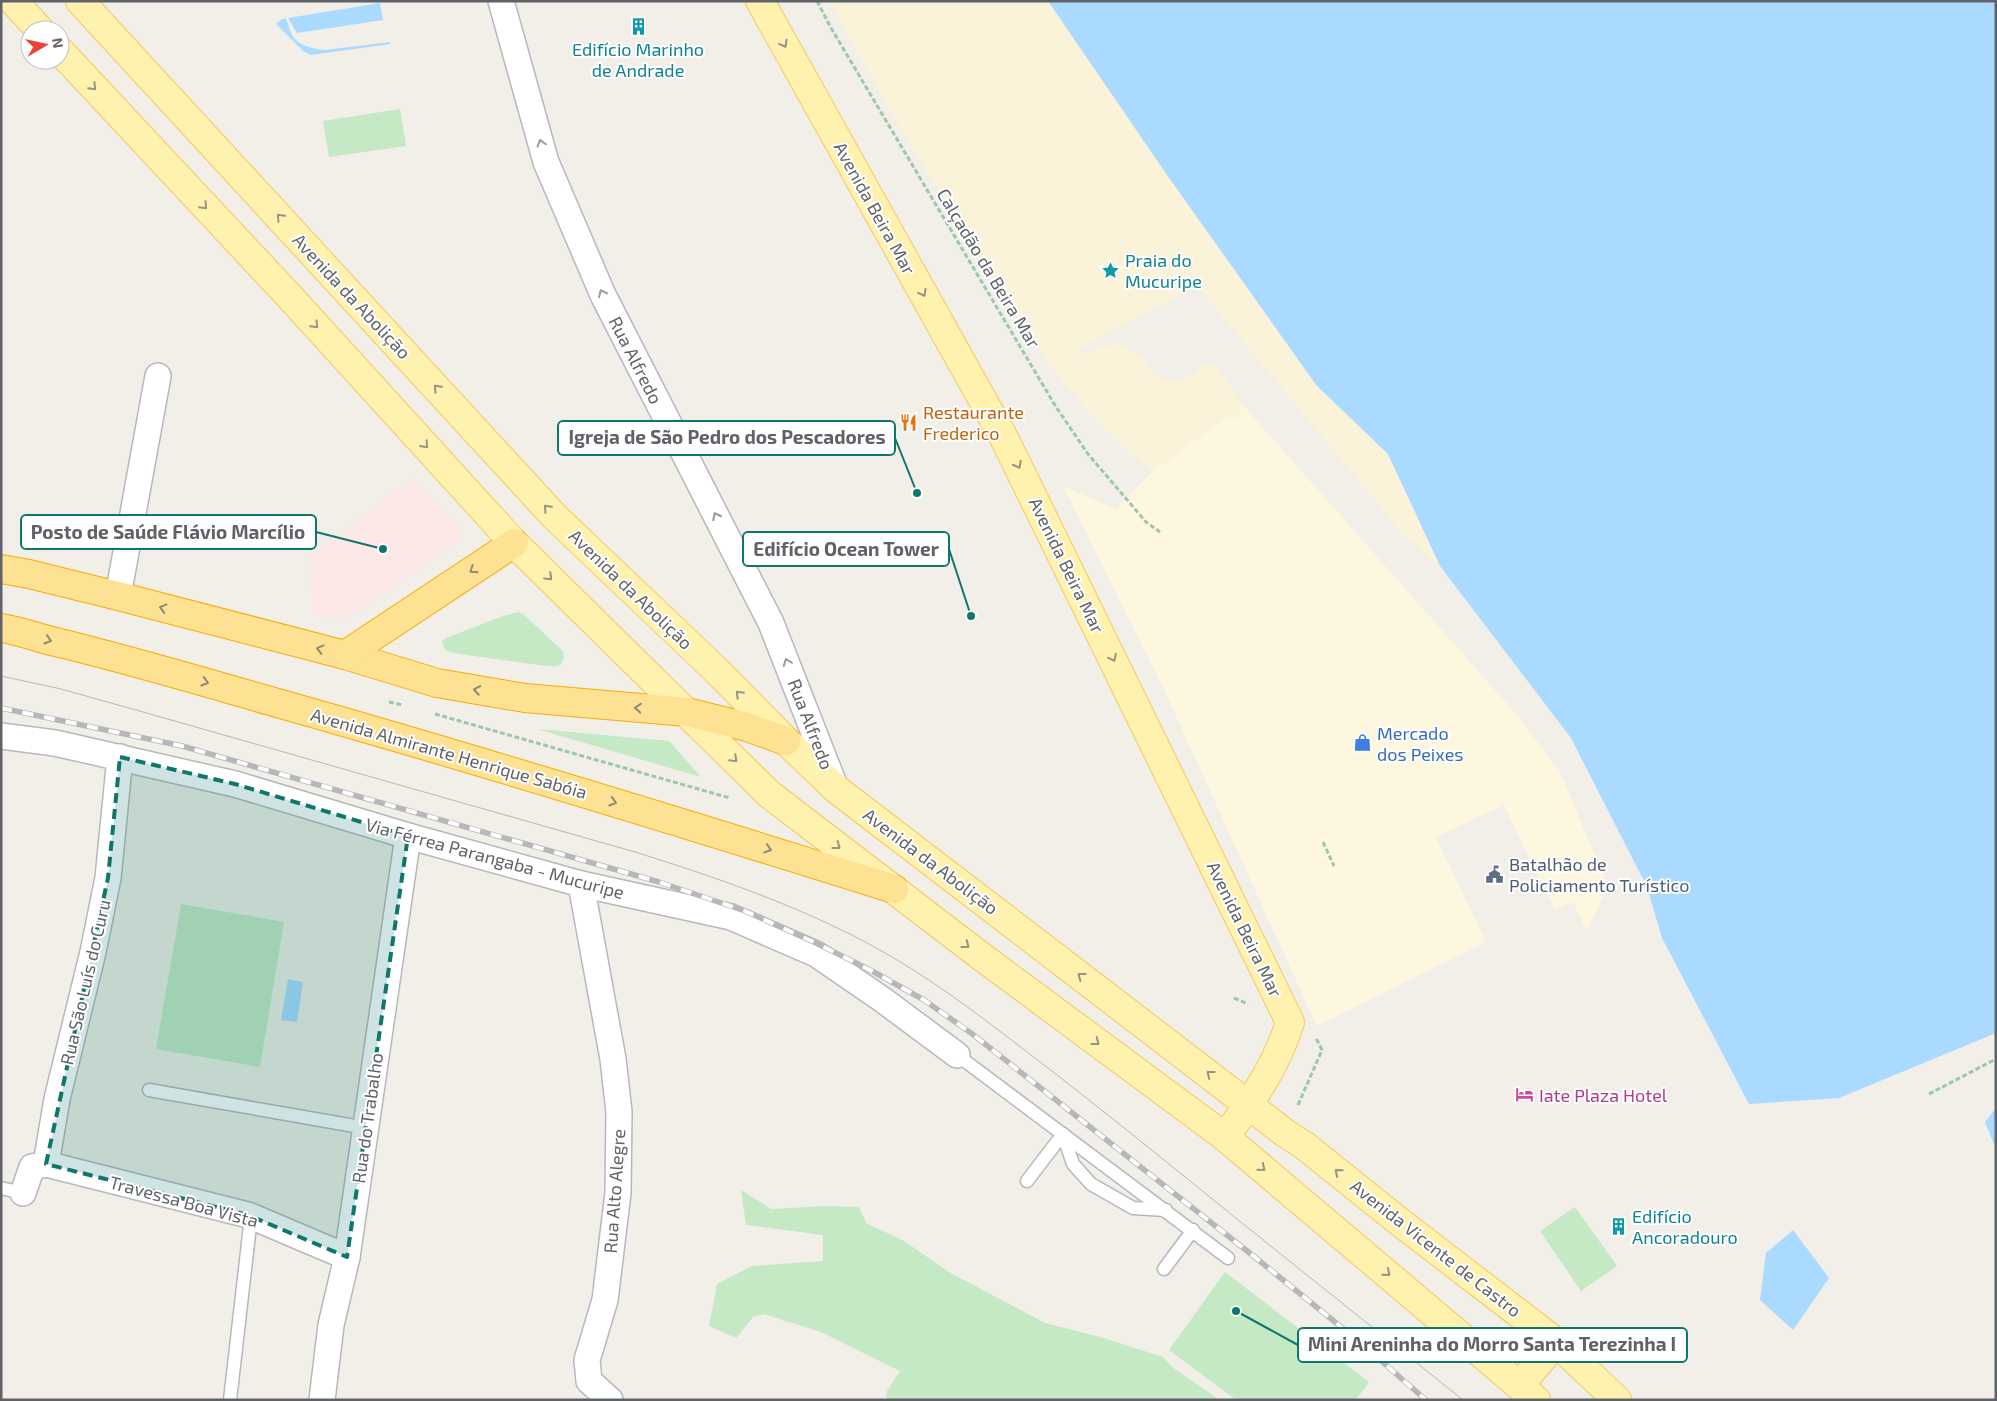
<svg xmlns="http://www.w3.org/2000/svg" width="1997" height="1401" font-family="'Exo 2',sans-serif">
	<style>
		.commercial { fill: #fef7e0 }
		.medical { fill: #fce8e6 }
		.green { fill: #c5e8c5 }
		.sand { fill: #fbf3d9 }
		.water { fill: #aadaff }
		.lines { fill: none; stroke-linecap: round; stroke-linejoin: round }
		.lane-casing { stroke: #b5b8bc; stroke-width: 15 }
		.street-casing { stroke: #b5b8bc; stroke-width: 28 }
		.primary-casing { stroke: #f2c960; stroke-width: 30 }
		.highway-casing { stroke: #f9ab00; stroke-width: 30 }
		.path { stroke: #9cc7a9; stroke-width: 3; stroke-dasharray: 5 2.5; stroke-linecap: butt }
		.lane { stroke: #fff; stroke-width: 12 }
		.street { stroke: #fff; stroke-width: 25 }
		.primary { stroke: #fff2af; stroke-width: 28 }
		.highway { stroke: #fde293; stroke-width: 28 }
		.tram { stroke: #b6b7b8; stroke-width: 1 }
		.rail-casing { stroke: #b6b7b8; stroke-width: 5.5 }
		.rail { stroke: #fff; stroke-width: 4; stroke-dasharray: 11; stroke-linecap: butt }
		.oneway { stroke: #979581 }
		.oneway2 { stroke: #979a9d }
		.oneway3 { stroke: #8e8975 }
		.marked { fill: #0f766e; fill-opacity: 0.2; stroke: #0f766e; stroke-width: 4; stroke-dasharray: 10 6; stroke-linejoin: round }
		.labels { text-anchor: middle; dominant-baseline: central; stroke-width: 4; stroke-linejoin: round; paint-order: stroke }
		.culture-label { font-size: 18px; fill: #0d838f; stroke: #fff; text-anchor: start }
		.street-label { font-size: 18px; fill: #5f6368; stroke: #fff }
		.food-label { font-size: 18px; fill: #c56008; stroke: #fff; text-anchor: start }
		.shop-label { font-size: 18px; fill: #366cbe; stroke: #fff; text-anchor: start }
		.service-label { font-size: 18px; fill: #4e5e75; stroke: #fff; text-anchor: start }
		.hotel-label { font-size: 18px; fill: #b23c85; stroke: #fff; text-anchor: start }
		.leader { fill: none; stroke: #0f766e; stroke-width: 2 }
		.callout-dot { fill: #0f766e; stroke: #fff; stroke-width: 2 }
		.callout { fill: #fff; stroke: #0f766e; stroke-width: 2 }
		.callout-label { font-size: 19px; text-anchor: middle; font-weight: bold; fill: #5f6368 }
	</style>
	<rect width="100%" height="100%" fill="#f1efe8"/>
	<polygon class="commercial" points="1242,404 1516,714 1560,772 1608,886 1587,931 1573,902 1555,910 1504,805 1436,837 1486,942 1317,1026 1168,698 1063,486 1116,509 1152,472 1228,416 1237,418"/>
	<polygon class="medical" points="413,479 461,533 459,542 343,620 314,615 309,555"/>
	<g class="green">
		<polygon points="400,109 406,146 329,157 323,121"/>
		<polygon points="518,612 523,614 563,651 564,657 561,664 556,666 546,666 453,653 445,650 442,641 446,638 503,616"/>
		<polygon points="537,729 669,741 701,777"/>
		<polygon points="181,904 284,922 260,1067 156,1049"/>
		<polygon points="741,1190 771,1209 826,1206 859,1207 866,1223 904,1241 949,1272 1045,1323 1100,1337 1163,1357 1172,1367 1220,1400 886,1400 887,1391 900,1371 821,1332 764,1314 753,1317 736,1338 709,1326 717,1284 752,1266 823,1261 823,1235 746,1225"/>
		<polygon points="1575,1207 1617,1266 1581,1291 1540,1231"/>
		<polygon points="1225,1272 1369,1382 1356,1400 1236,1400 1169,1350"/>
	</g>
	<polygon class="sand" points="829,1 1048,1 1167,175 1317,386 1388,454 1440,566 1403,534 1196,285 1079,349 1086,355 1100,346 1122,345 1142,356 1150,371 1168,382 1189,377 1205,364 1218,368 1242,404 1237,418 1227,416 1152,472 1103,428 1048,364 899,126"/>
	<g class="water">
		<polygon points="1048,1 1996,1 1996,1033 1839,1098 1749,1104 1662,938 1647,887 1571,738 1440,566 1388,454 1317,386 1167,175"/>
		<polygon points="380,3 383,20 297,33 288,18"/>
		<path d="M 282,19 L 286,19 C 289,25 289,30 292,35 C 298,46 314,49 325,50 L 390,42 L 390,44 L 311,55 L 303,51 L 276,24 Z"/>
		<polygon points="288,979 303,982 297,1022 281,1020"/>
		<polygon points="1996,1108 1996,1149 1985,1122"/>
		<polygon points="1793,1230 1829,1278 1793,1330 1760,1300 1766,1253"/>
	</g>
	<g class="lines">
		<defs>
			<g id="lane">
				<polyline points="957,1055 1228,1258"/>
				<polyline points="149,1090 366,1128"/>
				<polyline points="1063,1134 1073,1164 1091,1184 1133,1208 1166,1210"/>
				<polyline points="1027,1181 1063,1134"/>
				<polyline points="1,1188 23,1193"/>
				<polyline points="1164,1269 1193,1230"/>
				<polyline points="230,1400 251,1217"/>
			</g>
			<g id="street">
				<polyline points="501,1 546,162 603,295 771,623 836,789"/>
				<polyline points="118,596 158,376"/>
				<polyline points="1,736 55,743 235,784 408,836 581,884 731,917 816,954 883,1000 957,1055"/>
				<polyline points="581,884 613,1059 619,1112 618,1193 605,1300 587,1360 589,1381 610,1400"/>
				<polyline points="46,1164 248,1215 347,1257"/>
				<polyline points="23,1193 32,1167 46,1164 57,1099 93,952 108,878 120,757"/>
				<polyline points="322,1400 331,1325 347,1257 408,836"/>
			</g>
			<g id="primary">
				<polyline points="13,1 40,30"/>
				<polyline points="80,1 555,517 716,670 786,741 836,789 1285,1133 1305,1146 1401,1223 1556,1342 1617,1400"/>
				<path d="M 760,1 L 1005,440 L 1290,1022 C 1276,1067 1253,1099 1225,1137"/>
				<polyline points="60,51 289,296 514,543 769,794 982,957 1225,1137 1536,1400"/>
				<polyline points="1520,1385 1556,1342"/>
			</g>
			<g id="highway">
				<polyline points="1,569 29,574 118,596 345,655 437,683 525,698 687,712 747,727 786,741"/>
				<path d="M 1,628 C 22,631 40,639 60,643 C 134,661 207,683 281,704 C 486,762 690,825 894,889"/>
				<polyline points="345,655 514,543"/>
			</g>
		</defs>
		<use href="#lane" class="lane-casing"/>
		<use href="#street" class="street-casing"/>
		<use href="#primary" class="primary-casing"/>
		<use href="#highway" class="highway-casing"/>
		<g class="path">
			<polyline points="817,1 831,28 1056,407 1088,454 1146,522 1160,532"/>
			<polyline points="389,702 403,705"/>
			<polyline points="435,714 730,798"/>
			<polyline points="1323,842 1334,866"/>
			<polyline points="1234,998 1248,1004"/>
			<polyline points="1929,1094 1996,1059"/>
			<polyline points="1298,1105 1322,1050 1316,1038"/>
		</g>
		<use href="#lane" class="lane"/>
		<use href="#street" class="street"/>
		<use href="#primary" class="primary"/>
		<use href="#highway" class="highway"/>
		<path class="tram" d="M 1,676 L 61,689 L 136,710 L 635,852 C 715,877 794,904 869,944 C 927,975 979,1015 1031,1055 C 1077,1090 1123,1127 1169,1164 C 1266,1243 1365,1321 1463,1400"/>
		<defs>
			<polyline id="rail" points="1,708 182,746 659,882 745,911 818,944 874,972 924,1000 971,1033 1256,1258 1356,1339 1426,1400"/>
		</defs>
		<use href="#rail" class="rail-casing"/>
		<use href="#rail" class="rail"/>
	</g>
	<defs><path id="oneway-chevron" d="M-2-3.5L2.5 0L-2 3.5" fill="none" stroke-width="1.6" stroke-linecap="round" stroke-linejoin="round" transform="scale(1.25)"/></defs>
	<g class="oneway">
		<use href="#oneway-chevron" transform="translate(784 44) rotate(61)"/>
		<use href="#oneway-chevron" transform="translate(93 87) rotate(47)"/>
		<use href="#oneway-chevron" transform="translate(204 206) rotate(47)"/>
		<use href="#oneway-chevron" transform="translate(280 217) rotate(-133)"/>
		<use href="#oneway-chevron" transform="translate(923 293) rotate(61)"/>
		<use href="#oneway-chevron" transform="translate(315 325) rotate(47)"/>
		<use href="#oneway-chevron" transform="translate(437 388) rotate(-133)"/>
		<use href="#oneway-chevron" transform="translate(425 445) rotate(48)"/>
		<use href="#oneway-chevron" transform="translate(1018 465) rotate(63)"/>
		<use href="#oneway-chevron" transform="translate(547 508) rotate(-133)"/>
		<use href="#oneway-chevron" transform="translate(549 577) rotate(44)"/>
		<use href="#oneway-chevron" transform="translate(1113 658) rotate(64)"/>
		<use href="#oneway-chevron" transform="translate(739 694) rotate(-135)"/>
		<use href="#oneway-chevron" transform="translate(734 759) rotate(45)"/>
		<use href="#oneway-chevron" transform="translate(837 846) rotate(37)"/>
		<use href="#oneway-chevron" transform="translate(966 945) rotate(37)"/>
		<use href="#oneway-chevron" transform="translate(1081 976) rotate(-143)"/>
		<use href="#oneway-chevron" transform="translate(1096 1042) rotate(37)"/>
		<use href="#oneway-chevron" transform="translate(1210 1074) rotate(-142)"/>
		<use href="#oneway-chevron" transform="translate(1262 1168) rotate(40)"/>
		<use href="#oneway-chevron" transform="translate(1338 1172) rotate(-141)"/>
		<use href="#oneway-chevron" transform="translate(1387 1273) rotate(40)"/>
	</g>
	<g class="oneway2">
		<use href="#oneway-chevron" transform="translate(541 143) rotate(-106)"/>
		<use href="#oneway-chevron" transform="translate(602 293) rotate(-115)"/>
		<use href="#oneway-chevron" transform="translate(716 516) rotate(-117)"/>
		<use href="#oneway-chevron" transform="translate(787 662) rotate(-111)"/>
	</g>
	<g class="oneway3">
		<use href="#oneway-chevron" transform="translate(473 570) rotate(146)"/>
		<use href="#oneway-chevron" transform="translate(163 608) rotate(-165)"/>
		<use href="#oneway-chevron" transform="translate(48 640) rotate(17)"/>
		<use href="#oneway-chevron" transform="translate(320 649) rotate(-165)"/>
		<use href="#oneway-chevron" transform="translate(205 682) rotate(16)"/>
		<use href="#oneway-chevron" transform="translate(477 690) rotate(-170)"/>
		<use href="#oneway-chevron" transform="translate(638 708) rotate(-175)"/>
		<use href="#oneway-chevron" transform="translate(613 802) rotate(17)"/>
		<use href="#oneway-chevron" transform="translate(768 849) rotate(18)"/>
	</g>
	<path class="marked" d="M 120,757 L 235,784 L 408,836 L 347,1257 L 248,1215 L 46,1164 L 108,878 Z"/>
	<defs>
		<symbol id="building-bare" viewBox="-9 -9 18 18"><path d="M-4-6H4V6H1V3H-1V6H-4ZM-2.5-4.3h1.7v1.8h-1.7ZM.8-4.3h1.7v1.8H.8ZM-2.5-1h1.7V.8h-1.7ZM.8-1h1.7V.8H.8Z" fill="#0f9aa8" stroke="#fff" stroke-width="2.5" paint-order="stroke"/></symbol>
		<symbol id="sight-bare" viewBox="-9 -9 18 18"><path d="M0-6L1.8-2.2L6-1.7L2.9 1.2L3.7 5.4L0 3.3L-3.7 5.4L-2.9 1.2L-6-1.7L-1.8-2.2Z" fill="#0f9aa8" stroke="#fff" stroke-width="2.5" paint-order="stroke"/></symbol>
		<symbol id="restaurant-bare" viewBox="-9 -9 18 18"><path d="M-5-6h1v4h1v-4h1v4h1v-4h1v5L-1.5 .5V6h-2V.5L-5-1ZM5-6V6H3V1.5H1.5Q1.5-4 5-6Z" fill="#e8710a" stroke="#fff" stroke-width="2.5" paint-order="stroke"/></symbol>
		<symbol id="shop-bare" viewBox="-9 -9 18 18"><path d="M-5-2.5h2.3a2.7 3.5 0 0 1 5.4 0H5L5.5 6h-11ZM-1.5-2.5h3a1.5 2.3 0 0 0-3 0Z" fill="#3f7fe0" stroke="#fff" stroke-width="2.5" paint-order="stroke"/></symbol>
		<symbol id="civic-bare" viewBox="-9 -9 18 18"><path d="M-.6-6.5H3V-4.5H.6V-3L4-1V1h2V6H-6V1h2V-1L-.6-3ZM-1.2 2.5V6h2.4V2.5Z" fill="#5c6f8a" stroke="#fff" stroke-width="2.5" paint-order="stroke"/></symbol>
		<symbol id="hotel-bare" viewBox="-9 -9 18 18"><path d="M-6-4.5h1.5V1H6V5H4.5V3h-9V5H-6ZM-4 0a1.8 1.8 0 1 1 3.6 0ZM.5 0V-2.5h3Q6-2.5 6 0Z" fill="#d1479c" stroke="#fff" stroke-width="2.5" paint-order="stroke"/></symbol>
	</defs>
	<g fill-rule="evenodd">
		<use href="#building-bare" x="626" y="14" width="25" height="25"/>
		<use href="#sight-bare" x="1098" y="258" width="25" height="25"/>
		<use href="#restaurant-bare" x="896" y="410" width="25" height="25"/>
		<use href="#shop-bare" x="1350" y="730" width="25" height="25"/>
		<use href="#civic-bare" x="1482" y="862" width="25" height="25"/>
		<use href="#hotel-bare" x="1512" y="1082" width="25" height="25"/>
		<use href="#building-bare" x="1606" y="1214" width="25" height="25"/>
	</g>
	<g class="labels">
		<g class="culture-label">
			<text x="638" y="49" text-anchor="middle">Edifício Marinho<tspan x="638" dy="21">de Andrade</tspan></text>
			<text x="1125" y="260">Praia do<tspan x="1125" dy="21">Mucuripe</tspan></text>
			<text x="1632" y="1216">Edifício<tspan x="1632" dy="21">Ancoradouro</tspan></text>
		</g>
		<g class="street-label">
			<text transform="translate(875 208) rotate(61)">Avenida Beira Mar</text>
			<text transform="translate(989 268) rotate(59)">Calçadão da Beira Mar</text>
			<text transform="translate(352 296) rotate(47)">Avenida da Abolição</text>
			<text transform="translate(636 360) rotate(63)">Rua Alfredo</text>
			<text transform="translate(1067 565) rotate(64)">Avenida Beira Mar</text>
			<text transform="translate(631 589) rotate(44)">Avenida da Abolição</text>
			<text transform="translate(811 724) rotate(69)">Rua Alfredo</text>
			<text transform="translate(449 753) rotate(16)">Avenida Almirante Henrique Sabóia</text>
			<text transform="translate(495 858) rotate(15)">Via Férrea Parangaba - Mucuripe</text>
			<text transform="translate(931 861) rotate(37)">Avenida da Abolição</text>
			<text transform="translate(1245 929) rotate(64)">Avenida Beira Mar</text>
			<text transform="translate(85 982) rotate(-77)">Rua São Luís do Curu</text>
			<text transform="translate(367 1118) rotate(-82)">Rua do Trabalho</text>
			<text transform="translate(614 1191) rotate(-86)">Rua Alto Alegre</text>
			<text transform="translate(184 1201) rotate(15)">Travessa Boa Vista</text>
			<text transform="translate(1436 1248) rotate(38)">Avenida Vicente de Castro</text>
		</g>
		<g class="food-label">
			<text x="923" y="412">Restaurante<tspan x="923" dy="21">Frederico</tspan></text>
		</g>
		<g class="shop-label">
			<text x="1377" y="733">Mercado<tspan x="1377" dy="21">dos Peixes</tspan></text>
		</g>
		<g class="service-label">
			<text x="1509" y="864">Batalhão de<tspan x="1509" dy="21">Policiamento Turístico</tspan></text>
		</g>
		<g class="hotel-label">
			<text x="1539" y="1095">Iate Plaza Hotel</text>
		</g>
	</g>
	<path class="leader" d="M917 493L895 438M383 549L316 532M971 616L949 549M1236 1311L1298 1345"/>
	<g class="callout-dot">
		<circle cx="917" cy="493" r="5"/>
		<circle cx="383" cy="549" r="5"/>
		<circle cx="971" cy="616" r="5"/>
		<circle cx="1236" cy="1311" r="5"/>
	</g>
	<g class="callout">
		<rect x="558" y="421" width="337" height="34" rx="5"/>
		<rect x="21" y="515" width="295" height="34" rx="5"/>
		<rect x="743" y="532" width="206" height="34" rx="5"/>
		<rect x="1298" y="1328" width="389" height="34" rx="5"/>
	</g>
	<g class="callout-label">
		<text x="727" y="444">Igreja de São Pedro dos Pescadores</text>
		<text x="168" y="539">Posto de Saúde Flávio Marcílio</text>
		<text x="846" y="556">Edifício Ocean Tower</text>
		<text x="1492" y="1351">Mini Areninha do Morro Santa Terezinha I</text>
	</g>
	<rect width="1997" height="1401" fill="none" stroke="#5f6368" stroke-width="5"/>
	<g transform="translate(45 45) rotate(81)"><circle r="24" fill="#ffffff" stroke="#bfc1c3"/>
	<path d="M0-4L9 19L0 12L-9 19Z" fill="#ea4335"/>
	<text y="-8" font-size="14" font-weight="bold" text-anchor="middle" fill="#5f6368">N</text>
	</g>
</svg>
